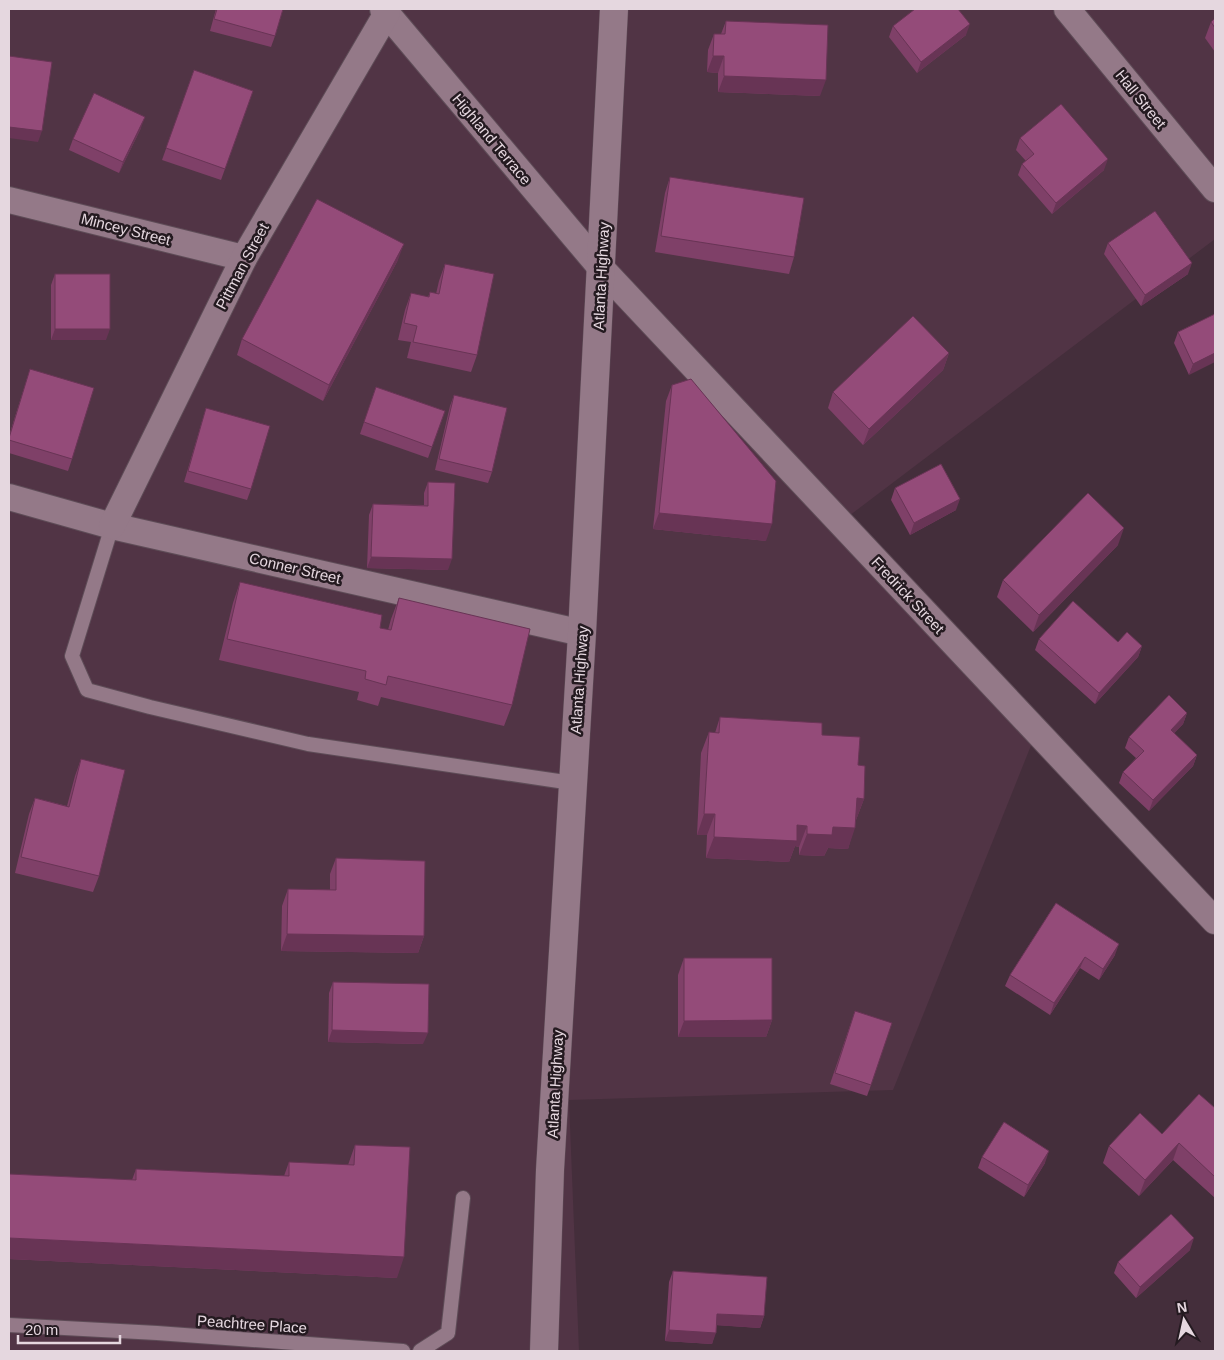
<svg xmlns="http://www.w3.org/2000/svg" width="1224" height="1360" font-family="Helvetica,sans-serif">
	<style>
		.built { fill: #513445 }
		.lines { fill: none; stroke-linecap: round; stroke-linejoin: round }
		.service-casing { stroke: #5e4c57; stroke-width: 16 }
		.minor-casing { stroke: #5e4c57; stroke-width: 28 }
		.secondary-casing { stroke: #5e4c57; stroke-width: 29 }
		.service { stroke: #947988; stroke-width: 14 }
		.minor { stroke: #947988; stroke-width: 26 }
		.secondary { stroke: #947988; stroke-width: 28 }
		.wall { fill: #7f4068 }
		.shaded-wall { fill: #683455 }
		.building { fill: #944b79; stroke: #683455 }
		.labels { text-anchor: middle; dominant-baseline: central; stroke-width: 5; stroke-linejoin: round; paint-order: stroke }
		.street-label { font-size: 15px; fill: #e5d7df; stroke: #241a20 }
	</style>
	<rect width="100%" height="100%" fill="#442e3b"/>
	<polygon class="built" points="9,9 1215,9 1215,239 833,528 1032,743 893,1090 569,1100 579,1351 9,1351"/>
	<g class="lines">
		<defs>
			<g id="service">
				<polyline points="112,526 72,656 87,690 150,707 308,744 572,783"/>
				<polyline points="9,1325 157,1333 403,1351"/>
				<polyline points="420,1351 448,1333 463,1198"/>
			</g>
			<g id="minor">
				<polyline points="383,9 601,268 1215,921"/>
				<polyline points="1067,9 1215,189"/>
				<polyline points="9,200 244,258"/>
				<polyline points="9,497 112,526 582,633"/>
				<polyline points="112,526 244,258 387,13"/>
			</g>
			<polyline id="secondary" points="544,1351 550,1170 582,633 614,9"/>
		</defs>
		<use href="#service" class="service-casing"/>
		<use href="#minor" class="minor-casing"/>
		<use href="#secondary" class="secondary-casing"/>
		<use href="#service" class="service"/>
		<use href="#minor" class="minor"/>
		<use href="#secondary" class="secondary"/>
	</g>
	<g class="wall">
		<polygon points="216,9 283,9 275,36 271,47 210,31"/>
		<polygon points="1215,18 1215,52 1205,38 1211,22"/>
		<polygon points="726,21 820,96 718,92 718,73 707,72 708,50 714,34 721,34"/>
		<polygon points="893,26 966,35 917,73 889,37"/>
		<polygon points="194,70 253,91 221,180 162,160"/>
		<polygon points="141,128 119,173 69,150 73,139"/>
		<polygon points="1020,138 1104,170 1052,214 1018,175 1022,164 1026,161 1016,150"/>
		<polygon points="670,177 794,257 789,274 655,252 665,193"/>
		<polygon points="1108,243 1188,274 1141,306 1104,254"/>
		<polygon points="398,260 323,401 237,355 242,339"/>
		<polygon points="445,264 477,355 471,372 407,358 411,342 398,340 405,310 411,293 428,297 430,292 436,294 439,281"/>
		<polygon points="55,274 106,340 51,340 51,285"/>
		<polygon points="1215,314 1189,375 1174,343 1178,332"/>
		<polygon points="949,353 943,370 863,445 828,408 833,392"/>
		<polygon points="30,369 72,459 68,471 9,453 9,436"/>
		<polygon points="672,385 766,541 653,529 666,401"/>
		<polygon points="376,387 445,411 428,458 360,434"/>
		<polygon points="454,395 492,472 488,483 435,470 450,406"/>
		<polygon points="206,408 251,489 247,500 184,482"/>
		<polygon points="428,482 448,570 367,568 369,515 373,504 424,505 424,493"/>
		<polygon points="895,488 956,510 910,535 891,500"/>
		<polygon points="1118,545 1033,632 997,597 1003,580"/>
		<polygon points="240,582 380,628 388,630 391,619 399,598 512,705 504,726 381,697 378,706 357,700 359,692 219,660 233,603"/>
		<polygon points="1039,639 1118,642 1142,646 1138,657 1095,704 1035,650"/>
		<polygon points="1187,713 1183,724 1174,733 1197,755 1193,766 1149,811 1119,783 1123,772 1136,758 1125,748 1129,737"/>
		<polygon points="720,717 822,735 858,765 864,799 856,820 848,849 828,848 824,856 799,855 799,847 795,846 789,862 706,858 707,835 697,835 701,753 709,732 715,733"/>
		<polygon points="81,759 99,876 93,892 15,873 29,814 35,798 67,806 75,776"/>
		<polygon points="336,858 424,936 418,953 281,951 282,906 288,889 330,890 330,874"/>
		<polygon points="1056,903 1115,955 1099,980 1080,968 1050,1015 1005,986 1010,975"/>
		<polygon points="684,958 772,1020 766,1037 678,1037 678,975"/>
		<polygon points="333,982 423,1044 328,1042 329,993"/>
		<polygon points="855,1011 871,1085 867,1096 830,1084"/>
		<polygon points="1215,1108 1215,1198 1173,1160 1139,1196 1103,1163 1109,1146 1162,1134"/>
		<polygon points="355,1145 397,1278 9,1259 9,1174 132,1180 136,1169 284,1176 289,1162 348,1165"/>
		<polygon points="982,1157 1045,1163 1024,1197 978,1168"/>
		<polygon points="1190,1250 1136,1298 1114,1273 1118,1262"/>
		<polygon points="673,1271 764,1316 760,1328 717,1325 712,1344 665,1341 669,1282"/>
	</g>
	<g class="shaded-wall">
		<polygon points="970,24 966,35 917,73 921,62"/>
		<polygon points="713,56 724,56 718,73 707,72"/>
		<polygon points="724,76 826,80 820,96 718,92"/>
		<polygon points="145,117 141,128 119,173 123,162"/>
		<polygon points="9,127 42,131 38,142 9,138"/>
		<polygon points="1108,159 1104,170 1052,214 1056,203"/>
		<polygon points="404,244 398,260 323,401 329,385"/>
		<polygon points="1192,263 1188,274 1141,306 1145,295"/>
		<polygon points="55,329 110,329 106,340 51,340"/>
		<polygon points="949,353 943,370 863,445 869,429"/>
		<polygon points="1215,353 1215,362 1189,375 1193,364"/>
		<polygon points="960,499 956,510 910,535 914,523"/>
		<polygon points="659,513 772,524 766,541 653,529"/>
		<polygon points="1124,528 1118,545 1033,632 1039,615"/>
		<polygon points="371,557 452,559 448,570 367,568"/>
		<polygon points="1142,646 1138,657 1095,704 1099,693"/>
		<polygon points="1187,713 1183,724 1167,741 1171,730"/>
		<polygon points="1197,755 1193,766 1149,811 1153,800"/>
		<polygon points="857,798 864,799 856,820 849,819"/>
		<polygon points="704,814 715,814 707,835 697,835"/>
		<polygon points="797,825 807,826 799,847 795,846 789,862 706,858 714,837"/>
		<polygon points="833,827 855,828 848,849 828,848 824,856 799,855 807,834"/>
		<polygon points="287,934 424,936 418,953 281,951"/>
		<polygon points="1119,944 1115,955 1099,980 1103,969"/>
		<polygon points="1085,957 1080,968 1050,1015 1054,1003"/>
		<polygon points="772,1020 766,1037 678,1037 684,1021"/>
		<polygon points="332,1030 428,1033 423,1044 328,1042"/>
		<polygon points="1179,1143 1173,1160 1139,1196 1145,1180"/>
		<polygon points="1049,1151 1045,1163 1024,1197 1028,1185"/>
		<polygon points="9,1238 404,1257 397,1278 9,1259"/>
		<polygon points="1194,1238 1190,1250 1136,1298 1140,1287"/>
		<polygon points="717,1314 764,1316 760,1328 713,1325"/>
		<polygon points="669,1330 716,1333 712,1344 665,1341"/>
	</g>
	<g class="building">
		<polygon points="217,9 283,9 275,36 214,19"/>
		<polygon points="915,9 958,9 970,24 921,62 893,26"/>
		<polygon points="1215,18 1215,28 1211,22"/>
		<polygon points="726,21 828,25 826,80 724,76 724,56 713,56 714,34 725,34"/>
		<polygon points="9,56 52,62 42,131 9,127"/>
		<polygon points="194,70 253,91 225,169 166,148"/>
		<polygon points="94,93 145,117 123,162 73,139"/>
		<polygon points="1061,104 1108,159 1056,203 1022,164 1034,154 1020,138"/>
		<polygon points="670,177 804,198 794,257 661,236"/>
		<polygon points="317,199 404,244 329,385 242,339"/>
		<polygon points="1155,211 1192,263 1145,295 1108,243"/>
		<polygon points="445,264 494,274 477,355 413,342 417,326 404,323 411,293 429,297 430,292 439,294"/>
		<rect x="55" y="274" width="55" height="55"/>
		<polygon points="1215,314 1215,353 1193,364 1178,332"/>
		<polygon points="913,316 949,353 869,429 833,392"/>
		<polygon points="30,369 94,388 72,459 9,440 9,438"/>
		<polygon points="691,379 776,481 772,524 659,513 672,385"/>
		<polygon points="376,387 445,411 432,447 364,422"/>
		<polygon points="454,395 507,408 492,472 439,459"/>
		<polygon points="206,408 270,426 251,489 188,471"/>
		<polygon points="941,464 960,499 914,523 895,488"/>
		<polygon points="428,482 455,483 452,559 371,557 373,504 428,506"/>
		<polygon points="1088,493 1124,528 1039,615 1003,580"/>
		<polygon points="240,582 382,615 380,628 391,630 399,598 530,629 512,705 388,676 386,685 365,679 366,671 227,639"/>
		<polygon points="1073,601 1118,642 1127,632 1142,646 1099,693 1039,639"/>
		<polygon points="1169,695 1187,713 1171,730 1197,755 1153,800 1123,772 1144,751 1129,737"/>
		<polygon points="720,717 822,723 822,735 860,737 858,765 865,766 864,799 857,798 855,828 833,827 832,835 807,834 807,826 797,825 797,841 714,837 715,814 704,814 709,732 719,733"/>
		<polygon points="81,759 125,770 99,876 21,857 35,798 69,807"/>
		<polygon points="336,858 425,861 424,936 287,934 288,889 336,890"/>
		<polygon points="1056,903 1119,944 1103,969 1085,957 1054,1003 1010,975"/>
		<polygon points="684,958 772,958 772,1020 684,1021"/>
		<polygon points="333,982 429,984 428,1033 332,1030"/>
		<polygon points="855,1011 892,1023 871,1085 835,1073"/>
		<polygon points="1199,1094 1215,1108 1215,1177 1179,1143 1145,1180 1109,1146 1140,1113 1162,1134"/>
		<polygon points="1004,1122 1049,1151 1028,1185 982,1157"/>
		<polygon points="355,1145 410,1147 404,1257 9,1238 9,1174 136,1180 136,1169 289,1176 289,1162 354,1165"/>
		<polygon points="1171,1214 1194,1238 1140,1287 1118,1262"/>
		<polygon points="673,1271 767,1277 764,1316 717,1314 716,1333 669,1330"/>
	</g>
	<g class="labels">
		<g class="street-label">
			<text transform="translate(1141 99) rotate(51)">Hall Street</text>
			<text transform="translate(492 139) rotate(50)">Highland Terrace</text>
			<text transform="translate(126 229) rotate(14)">Mincey Street</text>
			<text transform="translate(242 266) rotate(-62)">Pittman Street</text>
			<text transform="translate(601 276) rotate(-87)">Atlanta Highway</text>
			<text transform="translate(295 568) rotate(13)">Conner Street</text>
			<text transform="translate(908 595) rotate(47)">Fredrick Street</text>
			<text transform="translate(579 680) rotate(-86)">Atlanta Highway</text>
			<text transform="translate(555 1084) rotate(-87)">Atlanta Highway</text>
			<text transform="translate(252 1324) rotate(4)">Peachtree Place</text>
		</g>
	</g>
	<rect width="1224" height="1360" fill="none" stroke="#e5d7df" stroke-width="20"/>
	<g transform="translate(1184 1320) rotate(351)" stroke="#241a20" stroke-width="4" paint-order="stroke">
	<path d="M0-4L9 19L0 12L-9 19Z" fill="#e5d7df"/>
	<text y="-8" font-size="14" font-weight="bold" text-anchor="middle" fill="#e5d7df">N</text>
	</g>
	<path d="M18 1335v8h102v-8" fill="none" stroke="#e5d7df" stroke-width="2.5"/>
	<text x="25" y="1335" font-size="15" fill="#e5d7df" stroke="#241a20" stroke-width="4" paint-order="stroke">20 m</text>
</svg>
